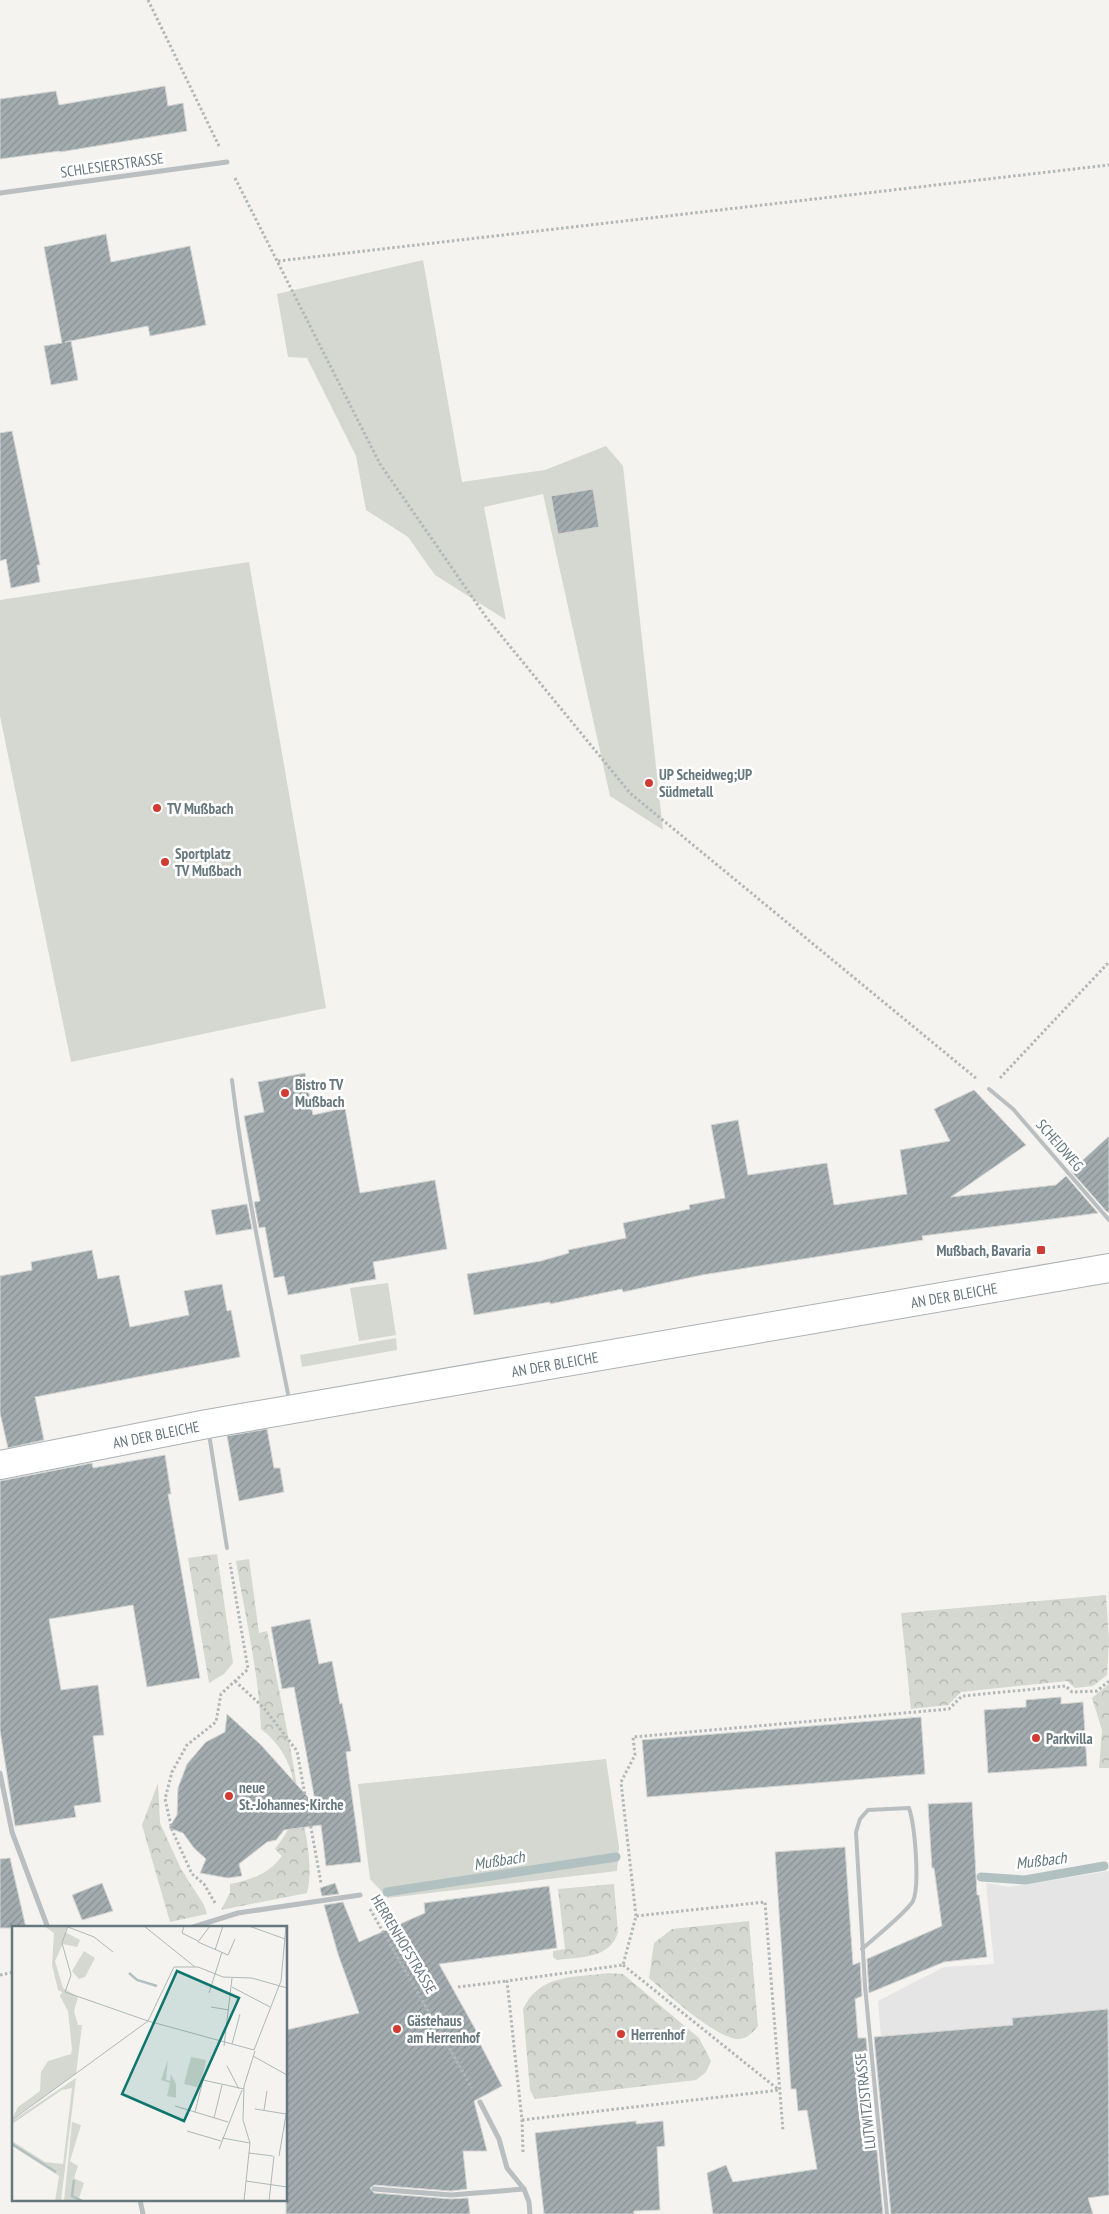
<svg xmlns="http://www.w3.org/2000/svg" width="1109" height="2214" font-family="'PT Sans Narrow',sans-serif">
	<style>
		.built { fill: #e4e5e4 }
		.green { fill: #d4d8d0 }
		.forest { fill: url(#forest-crowns) }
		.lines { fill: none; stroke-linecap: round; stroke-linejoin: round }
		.stream { stroke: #b1c0c1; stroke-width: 9 }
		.building { fill: url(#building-hatch); stroke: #d5d5d3 }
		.secondary-casing { stroke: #abb2b5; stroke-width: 30 }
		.path { stroke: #b3b7b8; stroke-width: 3; stroke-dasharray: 2.5 2.5; stroke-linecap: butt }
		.lane { stroke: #b9bec0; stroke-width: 4 }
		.street { stroke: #b9bec0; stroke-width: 5 }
		.secondary { stroke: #fff; stroke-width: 28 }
		.poi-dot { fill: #d03c33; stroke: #fff; stroke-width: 2 }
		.labels { text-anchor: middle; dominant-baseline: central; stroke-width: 5; stroke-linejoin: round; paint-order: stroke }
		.street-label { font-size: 15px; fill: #66787e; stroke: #fff }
		.poi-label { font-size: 15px; font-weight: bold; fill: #66787e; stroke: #fff; text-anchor: start }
		.water-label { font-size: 16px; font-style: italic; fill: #61797b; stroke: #fff }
		.inset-river { fill: none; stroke: #b1c0c1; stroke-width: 2.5 }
		.inset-road { fill: none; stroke: #aeb7b8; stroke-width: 1 }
		.view { fill: #0f766e; fill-opacity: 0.15; stroke: #0f766e; stroke-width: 2.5 }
		.inset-edge { fill: none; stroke: #66787e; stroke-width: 2.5 }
	</style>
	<defs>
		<pattern id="forest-crowns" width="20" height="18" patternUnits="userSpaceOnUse" patternTransform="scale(1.25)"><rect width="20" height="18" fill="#d4d8d0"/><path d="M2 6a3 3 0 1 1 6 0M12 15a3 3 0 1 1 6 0" fill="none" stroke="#b0b4ae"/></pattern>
		<pattern id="building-hatch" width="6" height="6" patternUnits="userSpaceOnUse" patternTransform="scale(1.25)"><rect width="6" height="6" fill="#a3acaf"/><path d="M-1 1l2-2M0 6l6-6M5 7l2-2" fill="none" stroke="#899194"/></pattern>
	</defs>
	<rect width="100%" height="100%" fill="#f4f3f0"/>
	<polygon class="built" points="1109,1871 1109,2153 1087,2159 1092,2198 1088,2198 881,2036 878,2001 944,1967 994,1964 986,1883 1009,1887"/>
	<g class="green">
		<polygon points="423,260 462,482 545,470 606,446 623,466 663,830 610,796 543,494 484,507 506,620 435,575 408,537 366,510 356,456 307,358 288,357 277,294"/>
		<polygon points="249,562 326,1008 71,1062 0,716 0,600"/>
		<polygon points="388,1283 396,1335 359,1341 350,1288"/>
		<polygon points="396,1338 397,1350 302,1367 300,1355"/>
		<polygon points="606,1759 619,1847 617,1871 388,1898 370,1879 358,1784"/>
	</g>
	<g class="forest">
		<polygon points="217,1554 233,1663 224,1674 209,1683 188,1558"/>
		<path d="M 249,1559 L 259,1633 L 267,1631 C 279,1689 291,1747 300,1805 C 305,1832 314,1865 307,1893 L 221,1910 L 230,1893 L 230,1884 C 251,1880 269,1874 282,1856 L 275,1849 C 280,1842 287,1833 290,1826 C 301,1788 292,1753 261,1729 C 259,1673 245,1616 236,1561 Z"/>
		<polygon points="1106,1595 1109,1640 1107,1675 1093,1686 1075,1688 1067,1681 961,1692 948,1705 911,1709 901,1613"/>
		<polygon points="1109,1684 1109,1768 1099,1768 1102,1730 1092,1698"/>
		<polygon points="158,1783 160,1823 181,1869 204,1905 207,1914 170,1922 142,1825"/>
		<path d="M 614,1884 L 618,1932 C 611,1959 579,1957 557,1960 L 553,1957 L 553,1951 L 565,1949 L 558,1889 Z"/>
		<path d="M 749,1921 L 758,2026 C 753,2032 747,2039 739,2039 C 718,2040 666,1993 649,1978 L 654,1943 L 672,1929 Z"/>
		<path d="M 609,1973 L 623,1974 L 699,2038 L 711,2061 L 706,2072 L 696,2080 L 535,2099 L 530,2090 L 523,2009 C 540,1973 575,1978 609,1973 Z"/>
	</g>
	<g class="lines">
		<g class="stream">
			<polyline points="981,1877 1025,1880 1104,1866"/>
			<polyline points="387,1892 616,1857"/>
		</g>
	</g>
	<g class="building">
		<polygon points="165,86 168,106 183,103 187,131 60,152 60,151 0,159 0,99 56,91 59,105"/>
		<polygon points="106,234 111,262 190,246 206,325 150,336 148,326 65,342 71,341 78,380 51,385 44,346 62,343 44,247"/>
		<polygon points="12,431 40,565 37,565 40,582 11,588 6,559 0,561 0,433"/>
		<polygon points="593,489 599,527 558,534 551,496"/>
		<polygon points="305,1073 313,1115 345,1108 360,1193 435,1180 447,1249 373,1262 376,1279 288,1295 284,1276 274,1278 265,1227 259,1228 254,1202 260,1201 244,1116 264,1112 258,1082"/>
		<polygon points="974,1090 1026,1145 951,1197 1056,1185 1066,1176 1098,1213 922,1236 923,1240 702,1275 623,1292 622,1289 550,1304 550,1302 474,1315 467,1274 541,1261 569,1253 568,1250 626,1238 623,1223 690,1209 689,1205 725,1198 711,1125 738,1120 748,1175 827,1163 834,1205 907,1194 900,1150 950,1141 934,1109"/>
		<polygon points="1109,1136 1109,1212 1107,1212 1071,1171"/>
		<polygon points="247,1204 252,1229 216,1235 211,1210"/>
		<polygon points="92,1250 98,1279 119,1275 130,1327 189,1315 184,1291 222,1284 227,1311 231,1310 240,1357 35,1397 44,1440 8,1448 0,1413 0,1276 32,1270 31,1262"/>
		<polygon points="267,1429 274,1468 280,1468 284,1492 239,1501 227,1436"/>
		<polygon points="165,1455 171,1494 168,1494 200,1678 147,1687 133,1605 49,1619 61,1690 98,1685 104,1735 93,1736 101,1802 74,1806 76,1817 15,1826 0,1730 0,1481 92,1463 93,1468"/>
		<polygon points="310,1619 319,1664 332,1661 340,1704 342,1703 351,1751 346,1752 361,1862 326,1866 321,1825 284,1830 276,1840 267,1842 239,1864 242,1876 228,1878 200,1873 206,1859 194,1848 183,1833 169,1828 177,1815 178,1788 187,1764 206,1742 225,1732 227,1714 261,1745 316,1806 294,1687 282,1689 271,1627"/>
		<polygon points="1061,1697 1061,1704 1083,1702 1087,1766 988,1773 984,1710 1026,1707 1026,1700"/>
		<polygon points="921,1717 925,1774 647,1797 642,1740"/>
		<polygon points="972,1802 977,1895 979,1895 987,1957 944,1962 869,1993 867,1959 942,1926 934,1868 932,1868 928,1804"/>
		<polygon points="845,1847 853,1965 860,1962 862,1996 855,1999 858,2038 866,2038 883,2214 713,2214 707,2173 726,2165 733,2182 817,2169 807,2110 798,2111 796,2089 791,2089 775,1852"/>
		<polygon points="10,1858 26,1928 0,1928 0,1859"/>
		<polygon points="102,1883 113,1911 82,1920 72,1895"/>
		<polygon points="335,1883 339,1894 322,1896 320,1888"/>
		<polygon points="549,1886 557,1948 439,1964 478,2034 476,2036 502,2086 474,2101 487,2151 463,2151 467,2189 451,2191 374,2185 370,2188 374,2193 451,2199 468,2198 470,2214 286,2214 286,2030 359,2013 338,1954 324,1905 343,1902 359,1942 425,1913 424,1903"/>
		<polygon points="1108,2009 1109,2195 1088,2198 1093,2214 891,2214 874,2037 1013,2025 1012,2018"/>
		<polygon points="636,2121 636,2124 663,2121 665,2146 657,2147 660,2210 634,2211 634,2214 544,2214 535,2133"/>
	</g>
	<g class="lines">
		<defs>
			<g id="secondary">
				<path id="s1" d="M 0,1465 L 207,1424 L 1109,1268"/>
			</g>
		</defs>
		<use href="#secondary" class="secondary-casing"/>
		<g class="path">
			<polyline points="148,0 219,146"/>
			<polyline points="235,178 380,464 486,617 630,793 977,1079"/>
			<polyline points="278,261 1109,165"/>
			<polyline points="1000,1078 1109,962"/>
			<polyline points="235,1681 264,1708 297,1751 321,1883"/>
			<polyline points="215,1903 204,1884 192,1874 172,1830 165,1799 172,1772 187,1745 216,1722 221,1694 248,1669 230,1563"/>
			<polyline points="370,1909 472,2088"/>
			<polyline points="636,1916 621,1782 635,1755 633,1737 949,1709 962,1696 1066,1686 1072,1692 1097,1691 1109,1681"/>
			<polyline points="623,1965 779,2090"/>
			<polyline points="0,1975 14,1972"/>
			<polyline points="458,1987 507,1981"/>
			<polyline points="522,2120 780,2090"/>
			<polyline points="523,2152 522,2120 507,1981 623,1965 636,1916 765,1902 783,2131"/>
		</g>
		<g class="lane">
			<path d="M 232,1080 C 245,1188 268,1293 289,1399"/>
			<polyline points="989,1089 1013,1109 1109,1220"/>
			<polyline points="209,1434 227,1548"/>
			<path d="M 862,1949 C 873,1939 907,1912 913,1901 C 920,1885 915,1826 909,1808 L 868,1810 L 860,1819 L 856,1832 L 865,1986 L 887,2214"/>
		</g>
		<g class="street">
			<polyline points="0,193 227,162"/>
			<polyline points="0,1773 12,1832 48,1928"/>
			<polyline points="190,1928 238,1913 360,1895"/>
			<polyline points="480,2102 499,2139 507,2168 524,2189 529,2202 530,2214"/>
			<polyline points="374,2189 451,2195 524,2189"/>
			<polyline points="140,2200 143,2214"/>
		</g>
		<use href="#secondary" class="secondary"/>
	</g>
	<g class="poi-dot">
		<circle cx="649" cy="783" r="5"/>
		<circle cx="157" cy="808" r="5"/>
		<circle cx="165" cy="862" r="5"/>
		<circle cx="285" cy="1093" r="5"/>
		<rect x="1036" y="1245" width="10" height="10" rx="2.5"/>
		<circle cx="1036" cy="1738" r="5"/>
		<circle cx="229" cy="1796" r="5"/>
		<circle cx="397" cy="2029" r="5"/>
		<circle cx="621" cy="2034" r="5"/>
	</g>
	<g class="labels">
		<g class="street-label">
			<text transform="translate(112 165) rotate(-8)">SCHLESIERSTRASSE</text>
			<text transform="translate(1060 1145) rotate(49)">SCHEIDWEG</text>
			<text stroke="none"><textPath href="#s1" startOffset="969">AN DER BLEICHE</textPath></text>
			<text stroke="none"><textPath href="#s1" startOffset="564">AN DER BLEICHE</textPath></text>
			<text stroke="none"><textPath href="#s1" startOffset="159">AN DER BLEICHE</textPath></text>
			<text transform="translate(404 1944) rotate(59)">HERRENHOFSTRASSE</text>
			<text transform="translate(865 2101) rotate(-96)">LUTWITZISTRASSE</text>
		</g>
		<g class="poi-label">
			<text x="659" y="774">UP Scheidweg;UP<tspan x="659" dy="17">Südmetall</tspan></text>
			<text x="167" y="808">TV Mußbach</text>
			<text x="175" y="853">Sportplatz<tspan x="175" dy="17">TV Mußbach</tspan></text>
			<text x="295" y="1084">Bistro TV<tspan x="295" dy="17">Mußbach</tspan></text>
			<text x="1031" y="1250" text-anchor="end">Mußbach, Bavaria</text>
			<text x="1046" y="1738">Parkvilla</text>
			<text x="239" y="1787">neue<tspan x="239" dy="17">St.-Johannes-Kirche</tspan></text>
			<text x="407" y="2020">Gästehaus<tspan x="407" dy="17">am Herrenhof</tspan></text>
			<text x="631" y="2034">Herrenhof</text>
		</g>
		<g class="water-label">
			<text transform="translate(499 1860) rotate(-9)">Mußbach</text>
			<text transform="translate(1041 1860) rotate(-7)">Mußbach</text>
		</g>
	</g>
	<g transform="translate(12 1926)">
		<rect width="275" height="275" fill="#f4f3f0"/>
		<path d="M 32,0 L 56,0 L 53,6 L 68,14 L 65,21 L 51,18 L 43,35 L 51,62 L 66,71 L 62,85 L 66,99 L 70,99 L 64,148 L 0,193 L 6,181 L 28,165 L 29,146 L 36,135 L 59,128 L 60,123 L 56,85 L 48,70 L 50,66 L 46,64 L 40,39 L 42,7 ZM 72,25 L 83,32 L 73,51 L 67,53 L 60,45 ZM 179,131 L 194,134 L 188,162 L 172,158 ZM 156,133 L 154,154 L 158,155 L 159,148 L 164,158 L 164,172 L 155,170 L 158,157 L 149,154 ZM 64,152 L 49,275 L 43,275 L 47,250 L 0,220 L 0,215 L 33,236 L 51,238 L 60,162 L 50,164 L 0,198 L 0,195 ZM 60,196 L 69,199 L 58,235 L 66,240 L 62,252 L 72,257 L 67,272 L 73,275 L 52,275 Z" fill="#d4d8d0"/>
		<path class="inset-river" d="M 117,47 L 125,54 L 145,60M 0,218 L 44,246M 62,254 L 60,270 L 70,275"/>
		<path class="inset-road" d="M 56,0 L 50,17 L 59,49 L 53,66 L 136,95M 132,0 L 183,41M 172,0 L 170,7 L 186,15M 198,0 L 186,16 L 216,29 L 223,13M 237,0 L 273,13M 56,1 L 82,11 L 101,26M 203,24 L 211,0M 220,61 L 258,81M 197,67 L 210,26M 199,81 L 217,84M 136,95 L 242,124 L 269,55 L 274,0M 220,118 L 228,88M 212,120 L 220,52M 241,130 L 275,149M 215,140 L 227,163M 163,180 L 216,196M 243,183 L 274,188M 252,184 L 255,165M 183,186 L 191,154 L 232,163M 202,192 L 210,159M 0,194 L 136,95 L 162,41 L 186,41 L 211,51 L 240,52 L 275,62M 175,205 L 209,215M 210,212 L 238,217M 207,223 L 230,164M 237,227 L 261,230M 267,230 L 275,183M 234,255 L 275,261M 232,275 L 238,217 L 231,194 L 232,160 L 243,125M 257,275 L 262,230"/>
		<path class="view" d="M 165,45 L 227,72 L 172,195 L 110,168 Z"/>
		<rect width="275" height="275" class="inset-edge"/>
	</g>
</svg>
